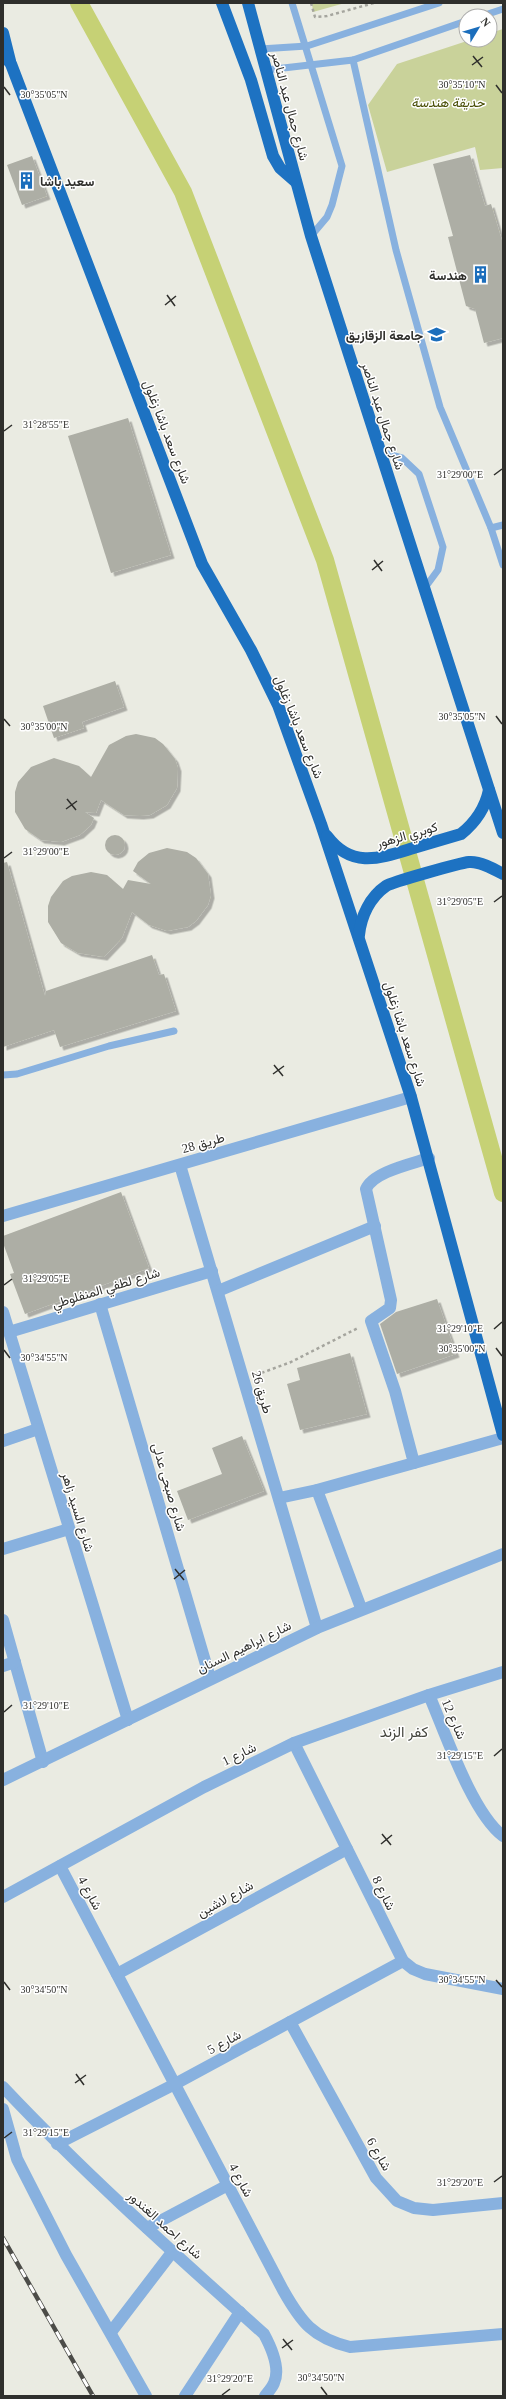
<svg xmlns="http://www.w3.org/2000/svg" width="506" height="2399" font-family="'Times New Roman',Vazirmatn,serif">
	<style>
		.green { fill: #c9d29a }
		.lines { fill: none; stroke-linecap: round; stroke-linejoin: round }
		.canal { stroke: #c6d175; stroke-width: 18 }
		.building { fill: #adaea5; filter: url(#shadow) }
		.path { stroke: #a5a59e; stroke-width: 2.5; stroke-dasharray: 3 3; stroke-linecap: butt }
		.service { stroke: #88b1df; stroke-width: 7 }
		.minor { stroke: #88b1df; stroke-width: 12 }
		.trunk { stroke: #1d72c2; stroke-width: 12 }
		.rail-casing { stroke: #4c4c48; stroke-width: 4.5 }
		.rail { stroke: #fff; stroke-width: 3; stroke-dasharray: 9; stroke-linecap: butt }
		.ticks { fill: none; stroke: #2f2f2c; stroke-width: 1.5 }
		.labels { text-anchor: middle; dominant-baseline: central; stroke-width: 3; stroke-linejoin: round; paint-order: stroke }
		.park-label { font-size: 13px; font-style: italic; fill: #484e05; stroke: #fff }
		.street-label { font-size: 13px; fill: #2f2f2c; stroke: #fff }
		.poi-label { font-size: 13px; font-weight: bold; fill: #2f2f2c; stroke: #fff; text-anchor: end }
		.quarter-label { font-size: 15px; fill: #44453d; stroke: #fff }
		.ticks-label { font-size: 10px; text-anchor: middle; fill: #2f2f2c; stroke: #fff; stroke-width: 3; stroke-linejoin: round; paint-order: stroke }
	</style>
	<defs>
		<filter id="shadow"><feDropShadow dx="3.5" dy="3.5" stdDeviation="0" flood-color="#0004"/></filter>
	</defs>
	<rect width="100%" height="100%" fill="#eaebe2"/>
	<g class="green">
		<polygon points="312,3 345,3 313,12"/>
		<polygon points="503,29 503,168 480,170 475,147 387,172 368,105 397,64 470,40 490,40 490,33"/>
	</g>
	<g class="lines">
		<polyline class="canal" points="79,3 183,192 325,560 503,1193"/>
	</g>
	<g class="building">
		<polygon points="470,155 485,206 491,204 503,244 503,338 484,343 475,309 466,306 448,237 453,236 433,164"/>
		<polygon points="32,156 47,196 22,205 7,165"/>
		<polygon points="128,418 171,555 111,573 68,436"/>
		<polygon points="115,681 124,707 82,722 84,728 54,738 43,706"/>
		<polygon points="136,734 155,738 163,744 175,759 178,768 177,788 167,805 150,815 140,816 124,815 101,800 96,813 85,812 94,818 91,825 80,835 61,842 41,840 25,829 15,812 15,792 18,782 31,767 54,758 79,766 91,777 109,745 126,736"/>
		<circle cx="115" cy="845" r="10"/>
		<polygon points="167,848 187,852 196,858 208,874 211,895 208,905 196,921 188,927 167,931 149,925 132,912 122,938 104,957 78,953 61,943 48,922 48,906 51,897 63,881 72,876 91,872 107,875 123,889 128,880 151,884 133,871 138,862 149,853"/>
		<polygon points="7,862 45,996 46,991 152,955 159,975 164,974 176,1011 60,1047 54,1030 3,1047 3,863"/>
		<polygon points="121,1192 149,1268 25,1314 10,1274 14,1273 3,1243 3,1236"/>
		<polygon points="437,1299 456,1354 397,1374 380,1324 396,1312"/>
		<polygon points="350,1353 367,1414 300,1430 287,1384 300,1380 297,1368"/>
		<polygon points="242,1436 264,1491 188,1520 177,1491 222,1474 212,1448"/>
	</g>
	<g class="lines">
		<g class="path">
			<polyline points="311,3 315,17 327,16 374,3"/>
			<polyline points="256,1375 291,1362 358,1328"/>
		</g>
		<g class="service">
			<polyline points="292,3 342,166 332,205 327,217 311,236"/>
			<polyline points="482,16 503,9"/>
			<polyline points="260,49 307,46 439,3"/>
			<polyline points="353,60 396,250 440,407 491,528 503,565"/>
			<polyline points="266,70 353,60 466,21"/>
			<polyline points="380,452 402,458 419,474 443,547 438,570 424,589"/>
			<polyline points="491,528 503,525"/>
			<polyline points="3,1075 17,1074 109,1046 174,1031"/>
		</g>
		<g class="minor">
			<polyline points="180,1165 317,1628"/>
			<polyline points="3,1216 411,1097"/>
			<polyline points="218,1291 375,1226"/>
			<polyline points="100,1304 210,1678"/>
			<polyline points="3,1312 128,1720"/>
			<polyline points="9,1332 212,1271"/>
			<polyline points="3,1441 38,1429"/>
			<polyline points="414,1463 503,1438"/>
			<polyline points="317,1490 361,1608"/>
			<path d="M 279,1498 L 317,1490 L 414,1463 L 395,1391 L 371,1321 L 390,1308 L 391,1300 L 366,1189 C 373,1172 411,1164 429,1158"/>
			<polyline points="3,1549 69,1529"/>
			<polyline points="3,1620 43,1762"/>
			<polyline points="3,1666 15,1662"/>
			<path d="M 429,1695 C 445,1732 472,1813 503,1836"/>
			<polyline points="294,1743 403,1961 413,1969 425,1974 503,1989"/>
			<polyline points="3,1780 317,1628 503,1554"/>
			<path d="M 60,1866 L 283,2290 C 301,2322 313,2338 350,2347 L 503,2334"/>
			<polyline points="3,1897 204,1787 294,1743 429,1695 503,1672"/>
			<polyline points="117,1974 347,1849"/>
			<polyline points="290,2022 376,2178 397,2201 414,2208 433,2210 503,2203"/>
			<path d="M 3,2087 C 85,2174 175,2254 264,2334 C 271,2347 281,2368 274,2383 C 272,2388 268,2392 265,2396"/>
			<polyline points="3,2109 17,2159 66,2255 146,2396"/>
			<polyline points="57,2144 175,2084 403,1961"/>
			<polyline points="147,2228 228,2185"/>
			<polyline points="111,2332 173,2251"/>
			<polyline points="185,2396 240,2312"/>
		</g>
		<g class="trunk">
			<polyline points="222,3 251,80 273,156 280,168 296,182"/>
			<polyline points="248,3 311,236 503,833"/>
			<polyline points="3,33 10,61"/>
			<polyline points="3,54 11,64 202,564 251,650 278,705 321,824 411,1097 503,1435"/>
			<path d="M 327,836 C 351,868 378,859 410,849 C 427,844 444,839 461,834 C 476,822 485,809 489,790"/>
			<path d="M 359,935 C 361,916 370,897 386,886 C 392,882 460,863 469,862 C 480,861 494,869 503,874"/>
		</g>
		<defs>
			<polyline id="rail" points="3,2238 93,2396"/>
		</defs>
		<use href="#rail" class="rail-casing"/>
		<use href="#rail" class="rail"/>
	</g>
	<path class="ticks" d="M 473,56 L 482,67M 472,65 L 483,57M 496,85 L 502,93M 4,87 L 10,95M 167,295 L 175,306M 165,305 L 176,296M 4,431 L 12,425M 494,475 L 502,469M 374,560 L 382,571M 372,570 L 383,561M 496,716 L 502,724M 4,719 L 10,726M 67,799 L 76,810M 66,809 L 77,801M 4,858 L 12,852M 494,902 L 502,896M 274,1065 L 283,1076M 273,1074 L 284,1066M 4,1285 L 12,1279M 494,1329 L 502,1322M 496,1348 L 502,1356M 4,1350 L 10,1358M 175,1569 L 184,1580M 174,1579 L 185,1570M 4,1712 L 12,1705M 494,1756 L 502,1749M 382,1834 L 391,1845M 381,1844 L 392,1835M 496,1980 L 502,1987M 4,1982 L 10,1990M 76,2074 L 84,2085M 75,2083 L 86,2075M 4,2138 L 12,2132M 494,2182 L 502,2176M 283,2339 L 292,2350M 282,2348 L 293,2340M 321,2387 L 327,2395M 222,2395 L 230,2389"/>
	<defs>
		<symbol id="building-bare" viewBox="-9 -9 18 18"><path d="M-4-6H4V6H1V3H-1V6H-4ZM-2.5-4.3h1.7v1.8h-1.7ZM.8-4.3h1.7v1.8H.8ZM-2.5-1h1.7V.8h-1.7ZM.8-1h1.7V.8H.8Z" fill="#1b6ebc" stroke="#fff" stroke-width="2.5" paint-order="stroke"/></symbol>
		<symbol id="university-bare" viewBox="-9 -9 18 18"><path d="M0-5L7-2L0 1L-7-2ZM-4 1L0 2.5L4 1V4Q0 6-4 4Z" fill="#1b6ebc" stroke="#fff" stroke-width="2.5" paint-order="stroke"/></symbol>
	</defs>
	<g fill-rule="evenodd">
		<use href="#building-bare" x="14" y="168" width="25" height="25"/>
		<use href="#building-bare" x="468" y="262" width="25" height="25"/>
		<use href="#university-bare" x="424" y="322" width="25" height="25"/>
	</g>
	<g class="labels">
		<g class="park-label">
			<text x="448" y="102">حديقة هندسة</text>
		</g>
		<g class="street-label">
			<text transform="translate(290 106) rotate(75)">شارع جمال عبد الناصر</text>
			<text transform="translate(383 416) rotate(72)">شارع جمال عبد الناصر</text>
			<text transform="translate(167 432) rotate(69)">شارع سعد باشا زغلول</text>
			<text transform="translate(299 727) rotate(68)">شارع سعد باشا زغلول</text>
			<text transform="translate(407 835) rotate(-16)">كوبري الزهور</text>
			<text transform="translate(405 1034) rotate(72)">شارع سعد باشا زغلول</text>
			<text transform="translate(203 1143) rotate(-16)">طريق 28</text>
			<text transform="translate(106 1288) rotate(-17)">شارع لطفي المنفلوطي</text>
			<text transform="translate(262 1392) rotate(74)">طريق 26</text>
			<text transform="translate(169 1487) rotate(74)">شارع صبحى عدلى</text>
			<text transform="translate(78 1512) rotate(73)">شارع السيد زاهر</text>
			<text transform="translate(244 1647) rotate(-26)">شارع ابراهيم السنان</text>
			<text transform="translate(454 1719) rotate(67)">شارع 12</text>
			<text transform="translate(239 1754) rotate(-26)">شارع 1</text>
			<text transform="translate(90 1893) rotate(62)">شارع 4</text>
			<text transform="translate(384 1893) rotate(64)">شارع 8</text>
			<text transform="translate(225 1899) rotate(-29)">شارع لاشين</text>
			<text transform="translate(224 2042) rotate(-28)">شارع 5</text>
			<text transform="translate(379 2154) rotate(60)">شارع 6</text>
			<text transform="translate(241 2180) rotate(62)">شارع 4</text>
			<text transform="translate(165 2225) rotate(42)">شارع احمد الغندور</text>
		</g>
		<g class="poi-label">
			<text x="40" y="181" text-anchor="start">سعيد باشا</text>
			<text x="467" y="275">هندسة</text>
			<text x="423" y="335">جامعة الزقازيق</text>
		</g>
		<g class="quarter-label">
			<text x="404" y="1732">كفر الزند</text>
		</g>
	</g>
	<g class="ticks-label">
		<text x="462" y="88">30°35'10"N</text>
		<text x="44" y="98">30°35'05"N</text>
		<text x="46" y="428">31°28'55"E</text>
		<text x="460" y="478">31°29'00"E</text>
		<text x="462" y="720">30°35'05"N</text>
		<text x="44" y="730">30°35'00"N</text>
		<text x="46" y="855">31°29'00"E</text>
		<text x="460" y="905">31°29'05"E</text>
		<text x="46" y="1282">31°29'05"E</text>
		<text x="460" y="1332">31°29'10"E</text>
		<text x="462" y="1352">30°35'00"N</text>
		<text x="44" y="1361">30°34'55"N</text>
		<text x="46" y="1709">31°29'10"E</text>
		<text x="460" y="1759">31°29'15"E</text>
		<text x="462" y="1983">30°34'55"N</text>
		<text x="44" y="1993">30°34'50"N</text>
		<text x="46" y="2136">31°29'15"E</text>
		<text x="460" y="2186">31°29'20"E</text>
		<text x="321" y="2381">30°34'50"N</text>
		<text x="230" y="2382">31°29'20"E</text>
	</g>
	<rect width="506" height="2399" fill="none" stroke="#2f2f2c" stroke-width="8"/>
	<g transform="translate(478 28) rotate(52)"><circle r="19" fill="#ffffff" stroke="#acacab"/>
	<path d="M0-3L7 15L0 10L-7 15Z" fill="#1b6ebc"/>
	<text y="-6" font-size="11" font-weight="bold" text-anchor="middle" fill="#2f2f2c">N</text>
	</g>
</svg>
